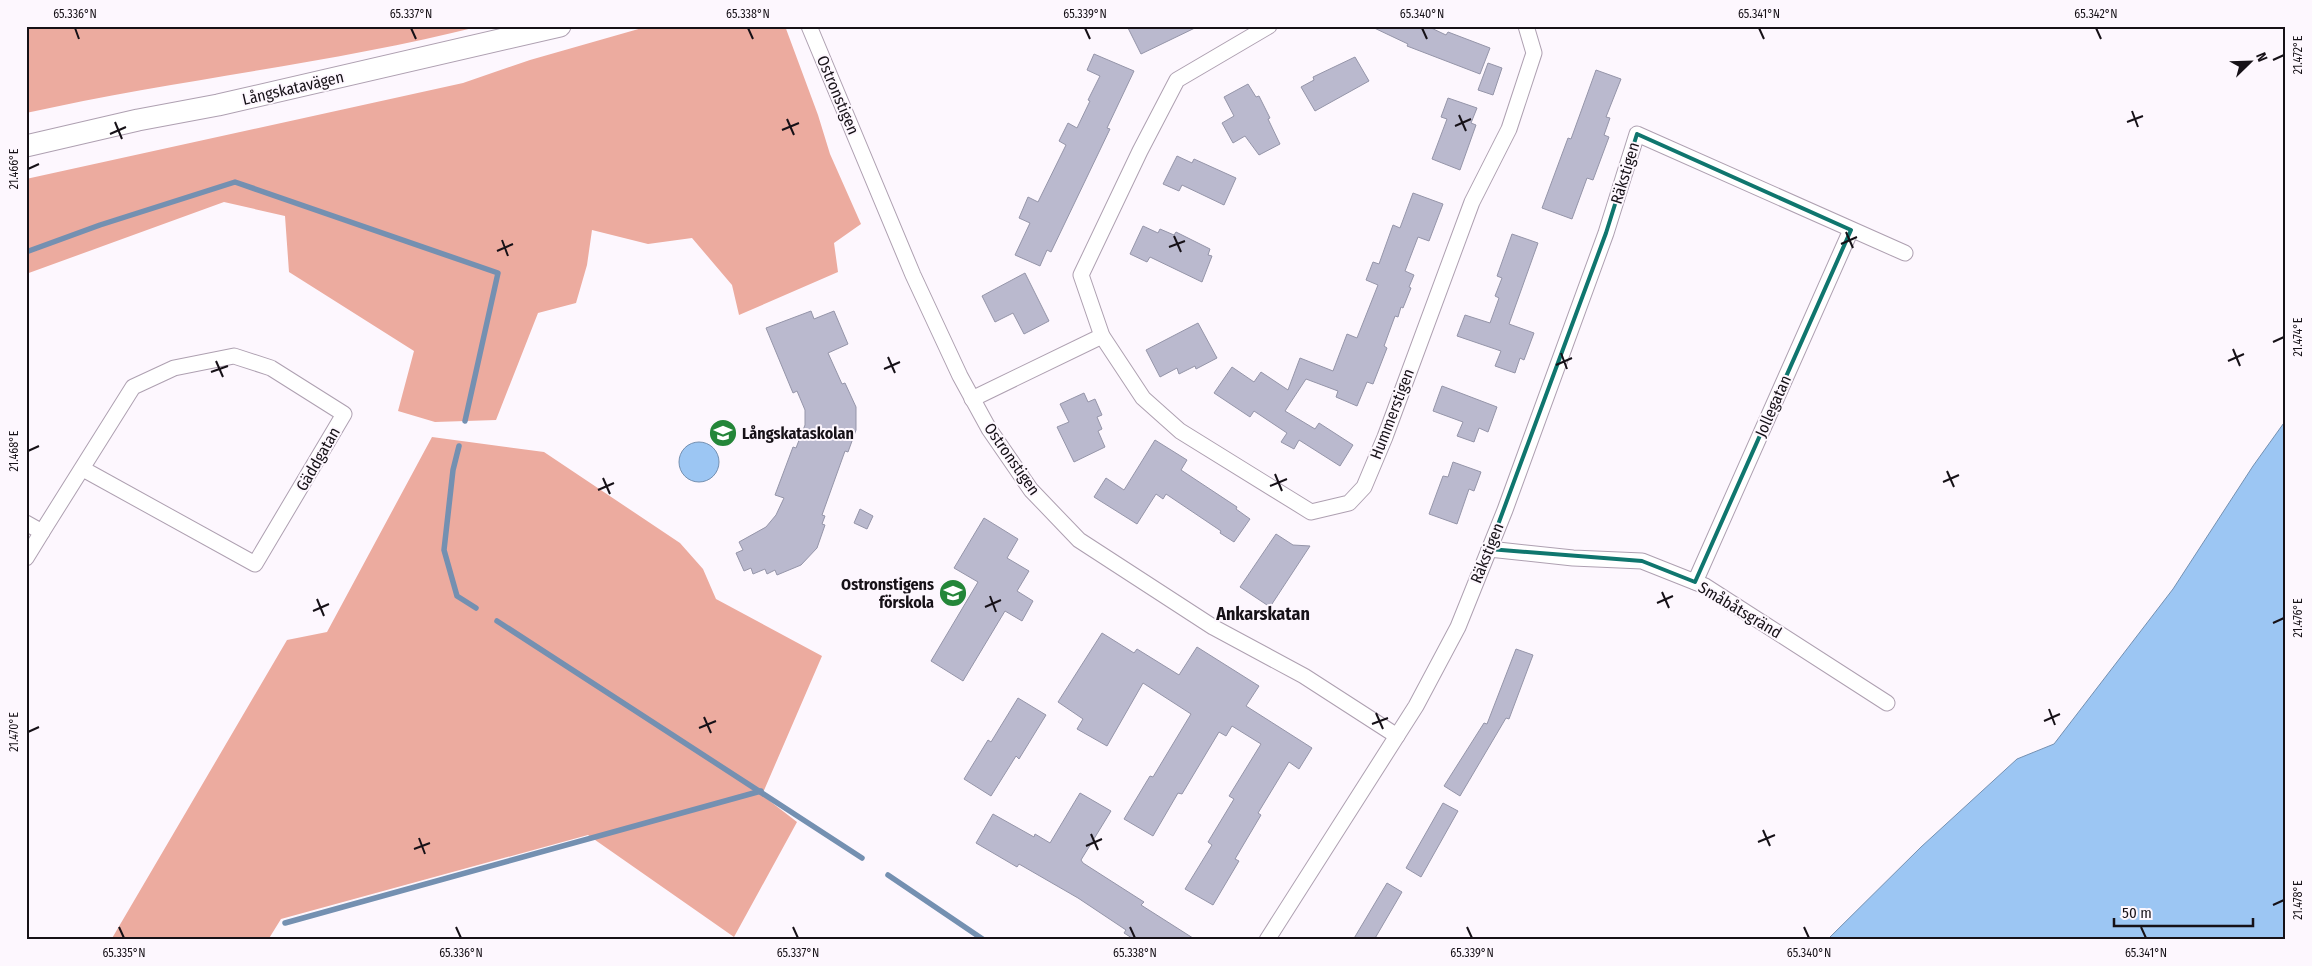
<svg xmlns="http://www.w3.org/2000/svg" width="2312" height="966" font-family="'Fira Sans Condensed',sans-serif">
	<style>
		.forest { fill: #ecab9f }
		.water { fill: #9cc6f3; stroke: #7490b1 }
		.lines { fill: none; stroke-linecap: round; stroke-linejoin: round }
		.stream { stroke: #7490b1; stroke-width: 5.5 }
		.building { fill: #bab9ce; stroke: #9595a9 }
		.street-casing { stroke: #aea0b1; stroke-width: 17 }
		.secondary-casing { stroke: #aea0b1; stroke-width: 23 }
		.street { stroke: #fff; stroke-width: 15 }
		.secondary { stroke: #fff; stroke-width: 21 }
		.marked { fill: none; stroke: #0f766e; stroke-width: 4; stroke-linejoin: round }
		.ticks { fill: none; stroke: #161117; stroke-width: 2 }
		.labels { text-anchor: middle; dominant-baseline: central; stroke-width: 4; stroke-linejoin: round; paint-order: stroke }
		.street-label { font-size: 16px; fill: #161117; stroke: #fdf7fe }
		.poi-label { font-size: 16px; font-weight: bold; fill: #161117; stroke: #fdf7fe; text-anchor: start }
		.neighbourhood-label { font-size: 18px; font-weight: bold; fill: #161117; stroke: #fdf7fe }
		.neatline { fill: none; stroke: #161117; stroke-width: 2 }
		.ticks-label { font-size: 12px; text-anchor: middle; fill: #161117 }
	</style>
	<rect width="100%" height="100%" fill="#fdf7fe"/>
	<g class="forest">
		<path d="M 26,26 L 481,26 C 331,64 177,79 26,113 Z"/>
		<polygon points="649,26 785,26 818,115 830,154 861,224 834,243 838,272 739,315 732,285 692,238 648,244 592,230 587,265 576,303 538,313 496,420 435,422 398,411 414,351 289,272 285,216 224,202 26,274 26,179 463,83 530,60"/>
		<polygon points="432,437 544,452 680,543 703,569 716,599 822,656 762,795 797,822 734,937 588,835 281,919 268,940 111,940 287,640 327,632"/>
	</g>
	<g class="water">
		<polygon points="2286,420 2286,940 1827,940 1921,847 2017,759 2054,744 2173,589 2253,466"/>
		<circle cx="699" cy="462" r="20"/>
	</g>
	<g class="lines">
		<g class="stream">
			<polyline points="26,252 100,225 235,182 498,273 465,421"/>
			<polyline points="459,446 453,470 444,550 457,596 476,608"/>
			<polyline points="497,621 862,858"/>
			<polyline points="888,875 984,940"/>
			<polyline points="285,923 761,791"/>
		</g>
	</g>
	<g class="building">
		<polygon points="1127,26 1199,26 1141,54"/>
		<polygon points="1370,26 1427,26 1446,35 1448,32 1490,48 1480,74 1407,46 1408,44"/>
		<polygon points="1094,54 1134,71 1107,128 1110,129 1051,252 1047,250 1040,266 1015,255 1030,223 1019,218 1028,197 1038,202 1066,145 1059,141 1068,123 1077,128 1090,101 1088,100 1100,76 1087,70"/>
		<polygon points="1355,57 1369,81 1315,111 1301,87 1314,80 1313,77"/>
		<polygon points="1488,63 1502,68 1493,95 1478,90"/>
		<polygon points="1596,70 1621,79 1606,117 1610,118 1604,135 1609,137 1593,180 1587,178 1572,219 1542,208 1568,138 1571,139"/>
		<polygon points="1248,84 1256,97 1259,96 1270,118 1268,119 1280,144 1259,155 1245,136 1233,143 1222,123 1234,116 1224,97"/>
		<polygon points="1448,98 1477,108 1471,123 1476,125 1460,170 1432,159 1447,119 1441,117"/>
		<polygon points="1177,156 1192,163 1194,159 1236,178 1224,205 1182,185 1179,191 1163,184"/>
		<polygon points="1413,193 1443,204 1429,241 1418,237 1405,271 1414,275 1409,287 1411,288 1403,308 1401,307 1398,317 1395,316 1384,346 1387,348 1373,384 1367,382 1357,406 1336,397 1338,391 1306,379 1285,411 1315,429 1319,423 1353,445 1340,466 1299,440 1294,449 1281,442 1287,433 1254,411 1250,417 1214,393 1232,367 1254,382 1261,372 1288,390 1300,358 1333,371 1347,334 1357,338 1378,285 1366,280 1373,262 1379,264 1393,225 1400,228"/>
		<polygon points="1143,226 1158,233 1160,229 1174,235 1176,232 1210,249 1208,255 1212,256 1202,282 1150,257 1147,262 1130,254"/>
		<polygon points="1512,234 1538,243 1509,324 1534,333 1524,360 1520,358 1515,373 1495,366 1501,351 1457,336 1465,315 1490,323 1499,298 1495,296 1502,278 1497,276"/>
		<polygon points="1025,273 1049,321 1024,334 1013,313 995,322 982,296"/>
		<polygon points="811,311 814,319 834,311 848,344 828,353 842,384 845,383 856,407 856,430 848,452 845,451 822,515 825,516 822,524 825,525 817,548 801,565 777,575 775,570 767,574 765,569 753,574 751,568 744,571 736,553 743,550 739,542 766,527 776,515 784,498 775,495 793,447 796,448 805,425 805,410 797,391 793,393 766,328"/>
		<polygon points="1198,323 1217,358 1196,369 1195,366 1179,374 1177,368 1160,377 1146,350"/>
		<polygon points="1442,386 1497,407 1488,432 1479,428 1474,442 1457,436 1463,422 1433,411"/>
		<polygon points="1084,393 1088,402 1095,399 1102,415 1097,417 1102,429 1098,431 1105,447 1074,462 1057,427 1069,422 1060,404"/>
		<polygon points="1155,440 1187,460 1181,470 1237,507 1236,509 1250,519 1234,542 1220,533 1221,531 1166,494 1163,499 1156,494 1137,524 1094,497 1106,478 1124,490"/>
		<polygon points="1453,462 1481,472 1474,491 1469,489 1457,524 1429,514 1443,476 1448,477"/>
		<polygon points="860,509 873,516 867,529 854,523"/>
		<polygon points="984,518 1018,539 1007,558 1029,571 1017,591 1033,601 1022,621 1005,611 963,681 931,661 978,582 954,568"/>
		<polygon points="1276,534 1293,545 1310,546 1270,607 1240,587"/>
		<polygon points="1102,633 1134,653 1137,649 1179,675 1197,647 1259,686 1246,706 1312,748 1299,769 1289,762 1258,813 1261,815 1235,859 1239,861 1213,905 1185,889 1212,845 1208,842 1234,799 1229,796 1261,744 1232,726 1226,736 1219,732 1182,794 1178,793 1153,836 1124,819 1150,776 1153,777 1191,714 1143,683 1107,746 1077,729 1083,719 1058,702"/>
		<polygon points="1516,649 1533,655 1509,719 1506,718 1460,796 1444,786 1484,723 1487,724"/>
		<polygon points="1018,698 1046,715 1019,759 1016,756 991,796 964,779 988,740 991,742"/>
		<polygon points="1080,793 1111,811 1081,860 1083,863 1144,902 1141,905 1196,940 1135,940 1124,933 1126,930 1078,898 1019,864 1017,867 976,843 993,814 1034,837 1035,834 1050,843"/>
		<polygon points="1443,803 1458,811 1421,877 1406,868"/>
		<polygon points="1387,883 1402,892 1374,940 1353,940"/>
	</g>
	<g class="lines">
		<defs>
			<g id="street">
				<polyline points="809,26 913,275 960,376 989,429 1031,490 1079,540 1213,627 1304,676 1397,736"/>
				<polyline points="1269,26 1177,80 1140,151 1081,275 1102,336 1143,398 1180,431 1311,512 1349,503 1364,487 1385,437 1472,202 1509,129 1534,53 1526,26"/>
				<polyline points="972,399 1102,336"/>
				<polyline points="26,523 42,532 26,558"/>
				<polyline points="42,532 133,387 174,368 234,356 271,368 344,414 255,564 83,469"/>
				<polyline points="1489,549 1573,558 1642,561 1705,586 1887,703"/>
				<polyline points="1695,582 1851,230"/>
				<polyline points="1267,940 1416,706 1458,627 1505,510 1606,233 1637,134 1905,253"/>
			</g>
			<polyline id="secondary" points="26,146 138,120 218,105 560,26"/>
		</defs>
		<use href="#street" class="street-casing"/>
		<use href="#secondary" class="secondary-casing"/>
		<use href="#street" class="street"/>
		<use href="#secondary" class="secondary"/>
	</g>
	<path class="marked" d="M 1637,134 L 1851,230 L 1695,582 L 1642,561 L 1489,549 L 1606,233 Z"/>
	<path class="ticks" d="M 75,28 L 79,39M 411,28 L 416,39M 748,28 L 753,39M 1085,28 L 1090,39M 1422,28 L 1427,39M 1759,28 L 1764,39M 2096,28 L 2101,39M 2273,60 L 2284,55M 2132,111 L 2138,127M 1459,115 L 1466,131M 787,119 L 794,135M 115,122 L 122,139M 2127,122 L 2143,116M 1455,126 L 1471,119M 782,130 L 799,123M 110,134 L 126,127M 28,169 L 39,164M 1846,232 L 1853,248M 1174,236 L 1181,252M 502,240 L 508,256M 1841,244 L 1857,237M 1169,247 L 1185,241M 497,251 L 513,244M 2273,342 L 2284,337M 2233,349 L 2240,366M 1561,353 L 1567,369M 888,357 L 895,373M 216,361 L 223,377M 2228,361 L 2244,354M 1556,365 L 1572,358M 884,369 L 900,362M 211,372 L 228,366M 28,451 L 39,446M 1947,471 L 1954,487M 1275,474 L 1282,491M 603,478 L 610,494M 1943,482 L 1959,475M 1270,486 L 1287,479M 598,490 L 614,483M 1662,592 L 1669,608M 990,596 L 996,612M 317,599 L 324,616M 1657,603 L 1673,596M 985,607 L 1001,600M 313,611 L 329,604M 2273,623 L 2284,618M 2049,709 L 2055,725M 1376,713 L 1383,729M 704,717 L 711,733M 2044,721 L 2060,714M 1372,724 L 1388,718M 699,728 L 716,721M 28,732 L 39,727M 1763,830 L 1770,846M 1091,834 L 1098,850M 419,838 L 425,854M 1758,842 L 1775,835M 1086,846 L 1102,839M 414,849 L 430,843M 2273,905 L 2284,900M 119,927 L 124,938M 456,927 L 461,938M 793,927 L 798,938M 1130,927 L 1135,938M 1467,927 L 1472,938M 1804,927 L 1809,938M 2141,927 L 2146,938"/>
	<defs>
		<symbol id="school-disc" viewBox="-11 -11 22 22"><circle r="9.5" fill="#248639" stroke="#fdf7fe"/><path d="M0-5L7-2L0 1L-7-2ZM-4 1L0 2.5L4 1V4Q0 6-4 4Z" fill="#fff"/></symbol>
	</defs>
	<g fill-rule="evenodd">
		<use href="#school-disc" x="707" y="417" width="32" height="32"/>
		<use href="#school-disc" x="937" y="577" width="32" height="32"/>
	</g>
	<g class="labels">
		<g class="street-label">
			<text transform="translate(293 88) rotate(-13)">Långskatavägen</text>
			<text transform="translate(838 95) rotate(67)">Ostronstigen</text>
			<text transform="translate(1625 173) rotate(-73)">Räkstigen</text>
			<text transform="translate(1773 406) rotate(-66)">Jollegatan</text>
			<text transform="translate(1392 414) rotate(-69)">Hummerstigen</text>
			<text transform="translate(318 459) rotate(-60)">Gäddgatan</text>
			<text transform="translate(1012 459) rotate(55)">Ostronstigen</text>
			<text transform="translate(1487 553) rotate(-68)">Räkstigen</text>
			<text transform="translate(1740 610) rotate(31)">Småbåtsgränd</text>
		</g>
		<g class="poi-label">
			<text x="742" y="433">Långskataskolan</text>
			<text x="934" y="584" text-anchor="end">Ostronstigens<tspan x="934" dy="18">förskola</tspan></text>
		</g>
		<g class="neighbourhood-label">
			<text x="1263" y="614">Ankarskatan</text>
		</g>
	</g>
	<rect width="2312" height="966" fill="none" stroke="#fdf7fe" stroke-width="55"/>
	<g transform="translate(2250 62) rotate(67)" stroke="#fdf7fe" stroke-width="4" paint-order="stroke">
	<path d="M0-4L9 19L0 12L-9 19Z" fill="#161117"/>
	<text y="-8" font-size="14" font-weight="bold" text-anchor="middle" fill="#161117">N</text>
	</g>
	<path d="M2114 918v8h139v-8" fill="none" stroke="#161117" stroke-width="2.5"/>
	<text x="2122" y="918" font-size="15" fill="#161117" stroke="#fdf7fe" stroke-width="4" paint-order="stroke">50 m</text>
	<rect x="28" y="28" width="2256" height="910" class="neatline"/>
	<g class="ticks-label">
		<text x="75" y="18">65.336°N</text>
		<text x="411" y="18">65.337°N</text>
		<text x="748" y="18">65.338°N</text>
		<text x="1085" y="18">65.339°N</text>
		<text x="1422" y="18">65.340°N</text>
		<text x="1759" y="18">65.341°N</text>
		<text x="2096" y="18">65.342°N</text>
		<text transform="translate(2298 55) rotate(-90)" y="4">21.472°E</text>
		<text transform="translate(14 169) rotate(-90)" y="4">21.466°E</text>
		<text transform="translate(2298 337) rotate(-90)" y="4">21.474°E</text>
		<text transform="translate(14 451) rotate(-90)" y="4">21.468°E</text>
		<text transform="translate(2298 618) rotate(-90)" y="4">21.476°E</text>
		<text transform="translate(14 732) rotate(-90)" y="4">21.470°E</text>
		<text transform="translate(2298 900) rotate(-90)" y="4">21.478°E</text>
		<text x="124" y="957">65.335°N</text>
		<text x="461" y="957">65.336°N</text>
		<text x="798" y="957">65.337°N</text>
		<text x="1135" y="957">65.338°N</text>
		<text x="1472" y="957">65.339°N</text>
		<text x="1809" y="957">65.340°N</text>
		<text x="2146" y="957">65.341°N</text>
	</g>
</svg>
